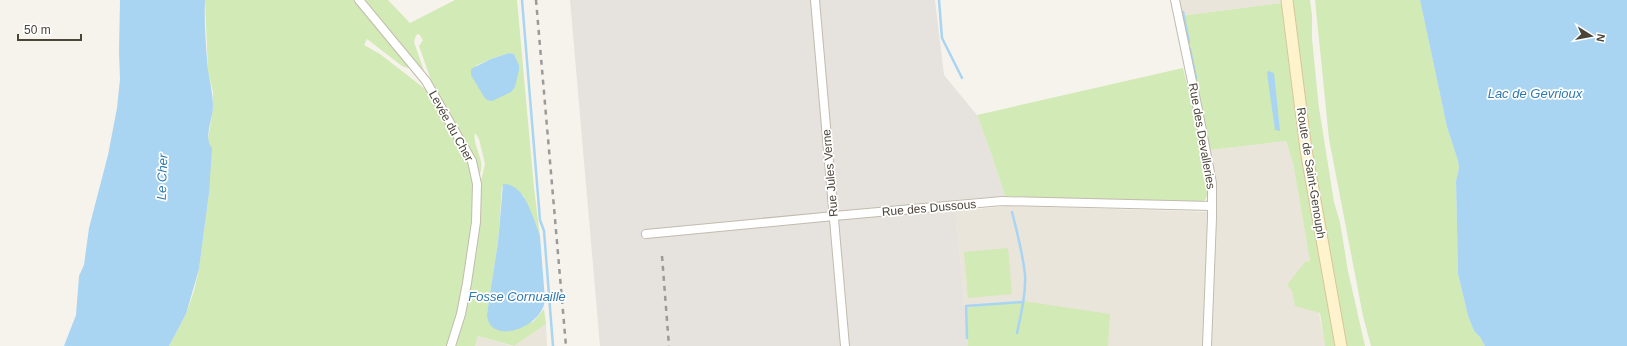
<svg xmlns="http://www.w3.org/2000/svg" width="1627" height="346" font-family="Helvetica,sans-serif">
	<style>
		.residential { fill: #eae5da }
		.industrial { fill: #e6e2dd }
		.green { fill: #d2eab5; fill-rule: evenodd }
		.water { fill: #a9d4f2 }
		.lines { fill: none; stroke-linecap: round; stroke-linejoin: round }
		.stream { stroke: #a9d4f2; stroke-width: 2.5 }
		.street-casing { stroke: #c2bbae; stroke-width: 10 }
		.secondary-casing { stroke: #d6c79b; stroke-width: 13 }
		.street { stroke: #fff; stroke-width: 8 }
		.secondary { stroke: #fff3cd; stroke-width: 11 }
		.rail { stroke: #9a9a9a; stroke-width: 2.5; stroke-dasharray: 5 5; stroke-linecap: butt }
		.labels { text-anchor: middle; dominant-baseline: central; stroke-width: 3.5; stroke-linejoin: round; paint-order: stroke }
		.street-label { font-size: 12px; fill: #4b4439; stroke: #fff }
		.water-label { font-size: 13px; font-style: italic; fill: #2e7ab2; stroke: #fff }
	</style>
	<rect width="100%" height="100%" fill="#f6f3ec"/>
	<g class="residential">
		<polygon points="1177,0 1281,0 1282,3 1180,16"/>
		<polygon points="1286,141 1293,163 1325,346 968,346 956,211 1008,206 1216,212 1209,150"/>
		<polygon points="546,324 547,346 514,346"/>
		<polygon points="478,336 505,344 512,346 475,346"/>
	</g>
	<polygon class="industrial" points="570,0 935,0 944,75 977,115 992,156 1005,196 955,200 968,346 600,346"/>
	<g class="green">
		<polygon points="205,0 355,0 408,65 408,68 402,66 367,39 364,45 380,54 429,92 453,130 469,164 473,185 473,214 470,236 458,311 447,346 169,346 186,314 194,291 199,269 209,193 208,139 213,109 213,92 208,72"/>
		<path d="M 363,0 L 388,0 L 410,23 L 455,0 L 517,0 L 534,188 L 540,236 L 523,195 L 502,186 L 498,242 L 487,314 L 533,322 L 544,309 L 546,324 L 514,346 L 478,336 L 475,346 L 453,346 L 480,185 L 485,164 L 479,139 L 475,133 C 472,147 487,160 479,176 L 467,144 L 432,83 L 419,46 L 423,40 L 419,34 L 416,35 L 414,42 L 425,74 ZM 509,53 L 514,54 L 519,65 L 475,66 L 491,59 Z"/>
		<polygon points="1293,0 1310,0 1312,15 1312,39 1319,108 1334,202 1340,222 1348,271 1365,346 1345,346 1309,143"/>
		<polygon points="1315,0 1420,0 1447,127 1458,161 1459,168 1456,181 1458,274 1468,316 1474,331 1480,337 1485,346 1371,346 1363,316 1329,139"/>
		<polygon points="1282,3 1298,139 1336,346 1325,346 1320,313 1295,306 1292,291 1287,285 1305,262 1310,261 1293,163 1286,141 1209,150 1180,16"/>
		<polygon points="1183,68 1203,148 1207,174 1208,194 1205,200 1196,203 1005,196 992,156 977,115"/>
		<polygon points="1008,248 1012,294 968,298 964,252"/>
		<polygon points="1023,301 1110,314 1108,346 968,346 965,308"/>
	</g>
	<g class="water">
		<path d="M 120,0 L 205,0 C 204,21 206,49 208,70 C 210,83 213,94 213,107 C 213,118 203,139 212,148 L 209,193 L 199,269 L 186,314 L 169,346 L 64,346 L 76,315 L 79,276 L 84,265 L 89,228 L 108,155 L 117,108 L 120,79 L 119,52 Z"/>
		<polygon points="1420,0 1627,0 1627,346 1485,346 1480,337 1474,331 1468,316 1458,274 1456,181 1459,168 1458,161 1447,127"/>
		<polygon points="509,53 514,54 519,65 519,70 515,87 511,92 492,101 487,100 484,97 471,75 471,69 491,59"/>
		<polygon points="1268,71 1274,73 1280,131 1275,130 1267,73"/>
		<path d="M 503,184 C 524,183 532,215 538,230 L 540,236 L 545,300 C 542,329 488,346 487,314 L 498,242 Z"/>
	</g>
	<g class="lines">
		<g class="stream">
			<polyline points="522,0 540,220 544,231 553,346"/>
			<polyline points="939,0 942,38 962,78"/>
			<polyline points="1183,12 1189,42"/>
			<polyline points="1190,49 1196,78"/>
			<path d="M 1012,212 C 1017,232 1023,254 1025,275 C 1026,294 1021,314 1017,333"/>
			<polyline points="967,338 966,306 1023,302"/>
		</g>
		<defs>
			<g id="street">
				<polyline points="359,0 426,81 472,161 477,184 476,222 467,283 461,314 451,346"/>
				<polyline points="815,0 845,346"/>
				<polyline points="1175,0 1199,115 1212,183 1212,218 1207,346"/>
				<polyline points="646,234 834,216 1002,201 1212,206"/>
			</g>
			<polyline id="secondary" points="1287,0 1306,150 1341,346"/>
		</defs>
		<use href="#street" class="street-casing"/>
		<use href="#secondary" class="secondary-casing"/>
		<use href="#street" class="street"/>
		<use href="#secondary" class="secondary"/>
		<g class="rail">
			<polyline points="536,0 566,346"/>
			<polyline points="662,256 669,346"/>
		</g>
	</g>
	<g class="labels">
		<g class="street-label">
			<text transform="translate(451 126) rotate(61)">Levée du Cher</text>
			<text transform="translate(1202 136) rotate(80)">Rue des Devalleries</text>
			<text transform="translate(830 173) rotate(-95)">Rue Jules Verne</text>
			<text transform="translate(1311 173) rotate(81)">Route de Saint-Genouph</text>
			<text transform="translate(929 208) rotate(-5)">Rue des Dussous</text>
		</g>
		<g class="water-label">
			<text x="1535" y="93">Lac de Gevrioux</text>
			<text transform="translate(162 177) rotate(-88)">Le Cher</text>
			<text x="517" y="296">Fosse Cornuaille</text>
		</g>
	</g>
	<g transform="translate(1591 36) rotate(101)" stroke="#ffffff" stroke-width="3" paint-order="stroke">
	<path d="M0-3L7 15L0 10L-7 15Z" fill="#4b4439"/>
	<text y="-6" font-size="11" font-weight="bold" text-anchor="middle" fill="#4b4439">N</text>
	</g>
	<path d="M18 34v6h63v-6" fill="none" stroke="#4b4439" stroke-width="2"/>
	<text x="24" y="34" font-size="12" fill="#4b4439" stroke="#ffffff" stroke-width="3" paint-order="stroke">50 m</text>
</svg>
